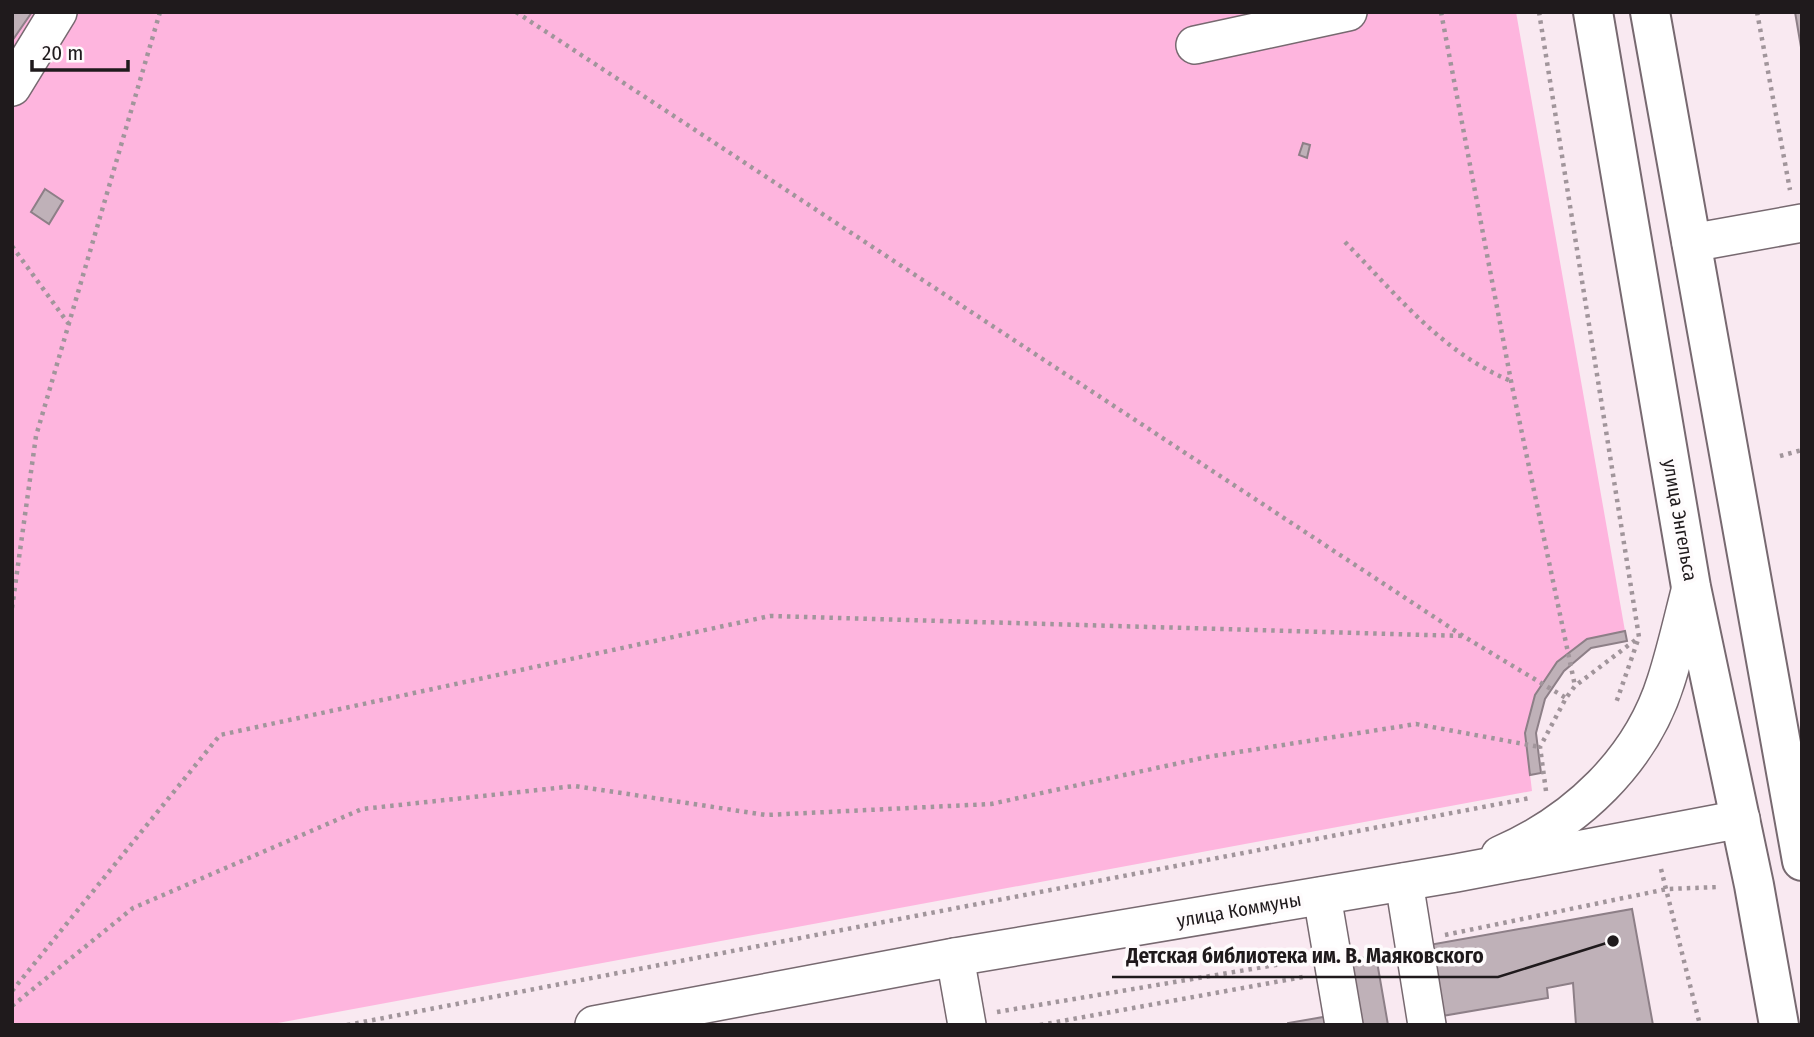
<svg xmlns="http://www.w3.org/2000/svg" width="1814" height="1037" font-family="'Fira Sans Condensed',sans-serif">
	<style>
		.green { fill: #feb5de }
		.building { fill: #bfb1b8; stroke: #8d7f87; stroke-width: 2 }
		.lines { fill: none; stroke-linecap: round; stroke-linejoin: round }
		.minor-casing { stroke: #776970; stroke-width: 40 }
		.major-casing { stroke: #776970; stroke-width: 42 }
		.path { stroke: #a1959b; stroke-width: 4.5; stroke-dasharray: 3.5 5; stroke-linecap: butt }
		.minor { stroke: #fff; stroke-width: 37 }
		.major { stroke: #fff; stroke-width: 38 }
		.labels { text-anchor: middle; dominant-baseline: central; stroke-width: 7; stroke-linejoin: round; paint-order: stroke }
		.street-label { font-size: 19px; fill: #1f1a1c; stroke: #fefbfc }
		.leader { fill: none; stroke: #1f1a1c; stroke-width: 2.5 }
		.callout-dot { fill: #1f1a1c; stroke: #fefbfc; stroke-width: 2.5 }
		.callout-label { font-size: 21px; text-anchor: middle; font-weight: bold; fill: #1f1a1c; stroke: #fefbfc; stroke-width: 7; stroke-linejoin: round; paint-order: stroke }
	</style>
	<rect width="100%" height="100%" fill="#f9e9f1"/>
	<polygon class="green" points="12,12 1516,12 1625,631 1586,639 1557,662 1535,695 1525,733 1532,791 267,1025 12,1025"/>
	<g class="building">
		<polygon points="12,12 32,12 12,41"/>
		<polygon points="1795,12 1802,12 1802,53"/>
		<polygon points="1303,143 1310,145 1307,158 1299,155"/>
		<polygon points="45,189 63,201 49,224 31,212"/>
		<polygon points="1625,631 1627,641 1591,648 1564,671 1545,699 1536,733 1541,773 1530,775 1525,733 1535,695 1557,662 1587,639"/>
		<polygon points="1632,909 1653,1025 1576,1025 1573,983 1547,988 1548,998 1442,1016 1429,945"/>
		<polygon points="1376,956 1388,1025 1359,1025 1348,960"/>
		<polygon points="1329,1016 1331,1025 1288,1025 1288,1023"/>
	</g>
	<g class="lines">
		<defs>
			<g id="minor">
				<polyline points="1195,45 1348,12"/>
				<polyline points="12,87 58,12"/>
				<polyline points="1691,243 1802,223"/>
				<path d="M 1500,855 C 1576,822 1641,761 1666,681 C 1676,650 1683,618 1691,587"/>
				<polyline points="1404,882 1427,1025"/>
				<polyline points="1322,896 1344,1025"/>
				<polyline points="955,957 967,1025"/>
				<polyline points="594,1025 955,957 1456,873 1741,819"/>
			</g>
			<g id="major">
				<polyline points="1593,12 1691,587 1754,885 1779,1025"/>
				<polyline points="1650,12 1802,861"/>
			</g>
		</defs>
		<use href="#minor" class="minor-casing"/>
		<use href="#major" class="major-casing"/>
		<g class="path">
			<polyline points="516,12 1463,636 1566,698"/>
			<polyline points="1441,12 1511,381 1575,686"/>
			<polyline points="1539,12 1639,637 1616,703"/>
			<polyline points="1757,12 1790,190"/>
			<path d="M 1345,242 C 1396,294 1442,353 1511,381"/>
			<polyline points="12,246 68,323"/>
			<polyline points="1780,456 1802,450"/>
			<polyline points="12,608 36,436 160,12"/>
			<polyline points="1546,791 1540,747 1566,698 1575,686 1638,638"/>
			<polyline points="1661,869 1700,1025"/>
			<polyline points="1445,935 1667,889 1719,887"/>
			<polyline points="12,991 220,735 770,616 1463,636"/>
			<polyline points="12,1006 133,908 362,809 575,786 766,815 991,804 1207,757 1416,724 1540,747"/>
			<polyline points="997,1012 1299,961"/>
			<polyline points="347,1025 1530,798"/>
			<polyline points="1040,1025 1303,977"/>
		</g>
		<use href="#minor" class="minor"/>
		<use href="#major" class="major"/>
	</g>
	<g class="labels">
		<g class="street-label">
			<text transform="translate(1680 520) rotate(80)">улица Энгельса</text>
			<text transform="translate(1239 910) rotate(-10)">улица Коммуны</text>
		</g>
	</g>
	<path class="leader" d="M1613 941L1498 977H1112"/>
	<circle class="callout-dot" cx="1613" cy="941" r="7"/>
	<g class="callout-label">
		<text x="1305" y="963">Детская библиотека им. В. Маяковского</text>
	</g>
	<rect width="1814" height="1037" fill="none" stroke="#1f1a1c" stroke-width="28"/>
	<path d="M32 60v10h96v-10" fill="none" stroke="#1f1a1c" stroke-width="3.5"/>
	<text x="42" y="60" font-size="21" fill="#1f1a1c" stroke="#fefbfc" stroke-width="5" paint-order="stroke">20 m</text>
</svg>
